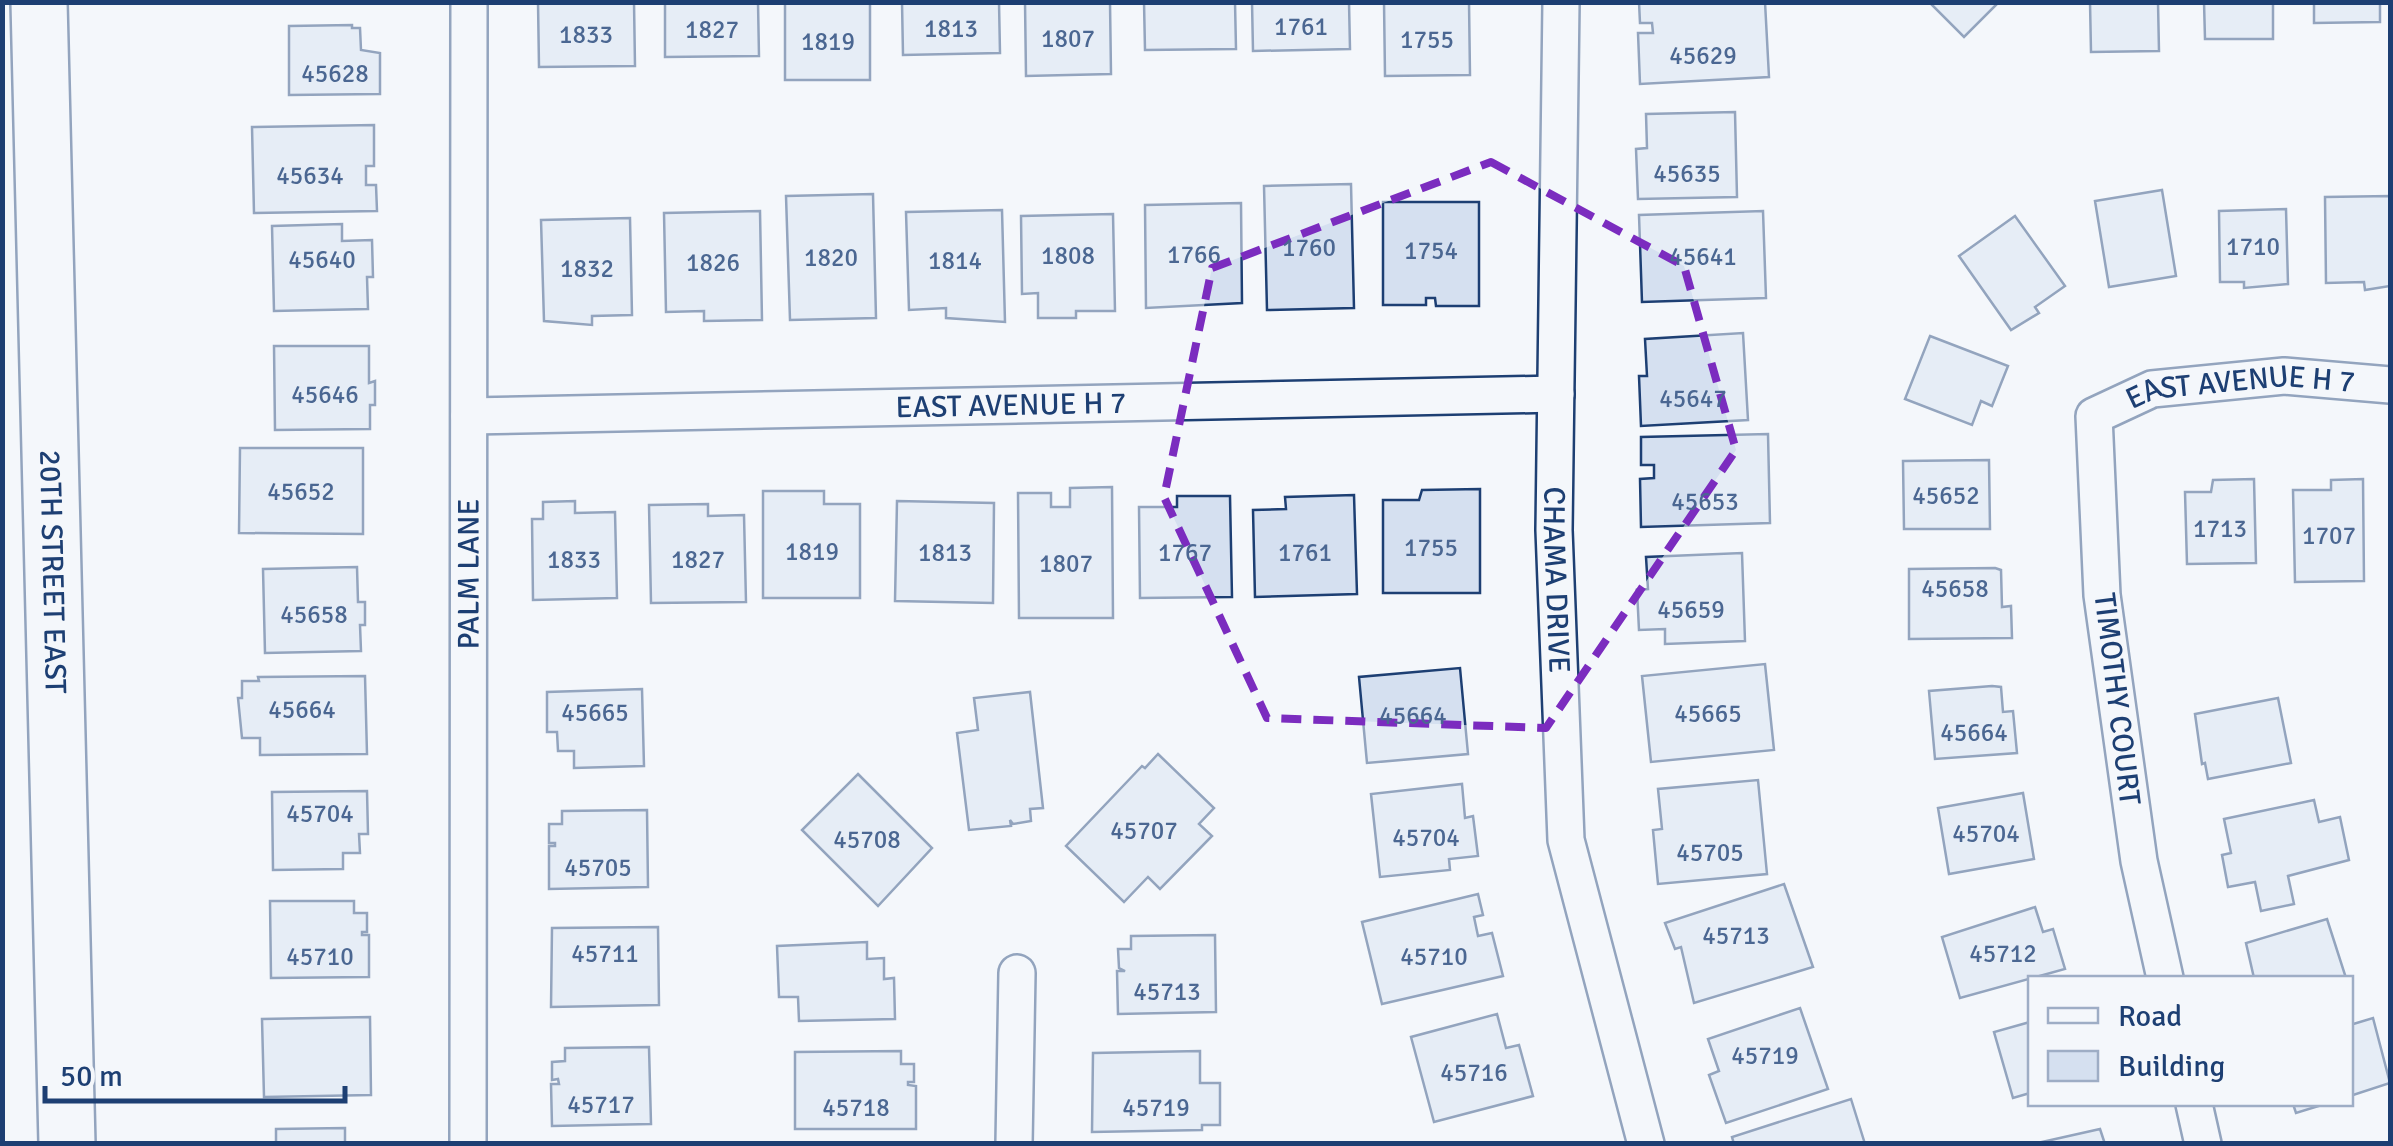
<svg xmlns="http://www.w3.org/2000/svg" width="2393" height="1146" font-family="Signika,sans-serif">
	<style>
		.building { fill: #d5e0f0; stroke: #1d3f73; stroke-width: 2.5 }
		.lines { fill: none; stroke-linecap: round; stroke-linejoin: round }
		.street-casing { stroke: #1d3f73; stroke-width: 40 }
		.primary-casing { stroke: #1d3f73; stroke-width: 60 }
		.street { stroke: #f4f7fb; stroke-width: 35 }
		.primary { stroke: #f4f7fb; stroke-width: 55 }
		.marked { fill: none; stroke: #7b2cbf; stroke-width: 8; stroke-dasharray: 20 12; stroke-linejoin: round }
		.labels { text-anchor: middle; dominant-baseline: central; stroke-width: 8; stroke-linejoin: round; paint-order: stroke }
		.number-label { font-size: 25px; fill: #4b6792 }
		.street-label { font-size: 30px; fill: #1d3f73; stroke: #f4f7fb }
	</style>
	<rect width="100%" height="100%" fill="#f4f7fb"/>
	<g class="building">
		<polygon points="538,2 634,2 635,66 539,67"/>
		<polygon points="665,2 758,2 759,56 665,57"/>
		<rect x="785" y="2" width="85" height="78"/>
		<polygon points="902,2 999,2 1000,53 903,55"/>
		<polygon points="1025,2 1110,2 1111,74 1026,76"/>
		<polygon points="1144,2 1235,2 1236,49 1145,50"/>
		<polygon points="1252,2 1349,2 1350,49 1253,51"/>
		<polygon points="1384,2 1469,2 1470,75 1385,76"/>
		<polygon points="1639,2 1765,2 1769,77 1640,84 1638,33 1653,33 1652,23 1640,23"/>
		<polygon points="1929,2 1999,2 1964,37"/>
		<polygon points="2090,2 2158,2 2159,51 2091,52"/>
		<polygon points="2204,2 2273,2 2273,39 2205,39"/>
		<polygon points="2314,2 2380,2 2380,22 2314,23"/>
		<polygon points="352,25 352,28 360,28 361,50 380,53 380,94 289,95 289,26"/>
		<polygon points="1735,112 1737,197 1638,199 1636,149 1647,148 1646,114"/>
		<polygon points="374,125 374,166 366,166 366,185 376,185 377,211 254,213 252,127"/>
		<polygon points="1351,184 1354,308 1267,310 1264,186"/>
		<polygon points="2162,190 2176,276 2109,287 2095,201"/>
		<polygon points="873,194 876,318 790,320 786,196"/>
		<polygon points="2390,196 2390,286 2365,290 2364,282 2326,283 2325,197"/>
		<polygon points="1383,202 1479,202 1479,306 1436,306 1435,298 1426,298 1426,305 1383,305"/>
		<polygon points="1241,203 1242,303 1146,308 1145,205"/>
		<polygon points="2286,209 2288,284 2244,288 2244,282 2220,282 2219,211"/>
		<polygon points="1002,210 1005,322 946,318 946,308 909,310 906,212"/>
		<polygon points="760,211 762,320 704,321 704,311 666,312 664,213"/>
		<polygon points="1763,211 1766,298 1642,302 1639,215"/>
		<polygon points="1113,214 1115,311 1076,311 1076,318 1038,318 1038,293 1022,294 1021,216"/>
		<polygon points="2015,216 2065,286 2035,307 2039,313 2011,330 1959,256"/>
		<polygon points="630,218 632,315 592,316 592,325 544,321 541,220"/>
		<polygon points="342,224 342,241 372,240 373,277 367,277 368,309 274,311 272,226"/>
		<polygon points="1743,333 1748,420 1641,426 1639,376 1647,376 1645,339"/>
		<polygon points="1930,336 2008,366 1992,406 1981,401 1972,425 1905,399"/>
		<polygon points="274,346 369,346 369,383 375,381 375,405 370,405 370,429 275,430"/>
		<polygon points="1768,434 1770,523 1641,527 1640,479 1654,478 1654,465 1641,465 1641,437"/>
		<polygon points="240,448 363,448 363,534 239,533"/>
		<polygon points="1989,460 1990,529 1904,529 1903,461"/>
		<polygon points="2254,479 2256,563 2187,564 2185,492 2211,492 2213,480"/>
		<polygon points="2363,479 2364,581 2295,582 2293,490 2331,490 2331,480"/>
		<polygon points="1112,487 1113,618 1019,618 1018,493 1051,493 1051,507 1070,507 1070,488"/>
		<polygon points="1480,489 1480,593 1383,593 1383,500 1419,500 1422,490"/>
		<polygon points="763,491 824,491 824,504 860,504 860,598 763,598"/>
		<polygon points="1354,495 1357,594 1255,597 1253,510 1286,509 1285,497"/>
		<polygon points="1177,496 1230,496 1232,597 1140,598 1139,507 1177,507"/>
		<polygon points="575,501 575,513 615,512 617,598 533,600 532,519 543,519 543,502"/>
		<polygon points="897,501 994,503 993,603 895,601"/>
		<polygon points="708,504 708,516 744,515 746,602 651,603 649,505"/>
		<polygon points="1742,553 1745,641 1665,644 1665,629 1639,630 1637,590 1648,589 1646,557"/>
		<polygon points="357,567 358,602 365,602 365,625 360,625 361,651 265,653 263,569"/>
		<polygon points="1995,568 2001,570 2002,607 2011,606 2012,638 1909,639 1909,569"/>
		<polygon points="1765,664 1774,750 1651,762 1642,676"/>
		<polygon points="1460,668 1468,754 1367,763 1359,677"/>
		<polygon points="365,676 367,754 260,755 260,738 242,738 238,698 242,698 242,681 259,681 258,677"/>
		<polygon points="1992,686 2001,687 2003,712 2013,711 2017,753 1935,759 1929,691"/>
		<polygon points="642,689 644,766 574,768 574,751 558,751 557,732 547,732 547,692"/>
		<polygon points="1030,692 1043,808 1030,809 1031,821 1013,824 1010,820 1011,826 969,830 957,733 978,730 974,698"/>
		<polygon points="2278,698 2291,763 2208,779 2205,763 2202,764 2195,714"/>
		<polygon points="1158,754 1214,808 1199,824 1212,836 1160,889 1148,877 1124,902 1066,846 1142,766 1145,768"/>
		<polygon points="858,774 932,848 878,906 802,830"/>
		<polygon points="1758,780 1767,874 1658,884 1653,830 1662,829 1658,789"/>
		<polygon points="1462,784 1465,818 1473,816 1478,856 1449,859 1450,870 1380,877 1371,794"/>
		<polygon points="367,791 368,834 359,834 360,853 343,853 343,869 273,870 272,792"/>
		<polygon points="2023,793 2034,859 1949,874 1938,808"/>
		<polygon points="2314,800 2319,822 2340,817 2349,860 2288,876 2294,904 2261,911 2255,882 2228,887 2222,855 2231,853 2224,819"/>
		<polygon points="647,810 648,887 549,889 549,846 555,846 555,843 549,843 549,824 562,824 562,811"/>
		<polygon points="1784,884 1813,967 1694,1003 1681,947 1675,949 1665,923"/>
		<polygon points="1478,894 1483,915 1474,917 1478,936 1492,933 1503,976 1382,1004 1362,922"/>
		<polygon points="270,901 354,901 354,913 367,913 367,932 362,932 362,935 369,935 369,977 271,978"/>
		<polygon points="2035,907 2043,932 2053,929 2065,969 1960,998 1942,937"/>
		<polygon points="2327,919 2346,978 2254,978 2246,943"/>
		<polygon points="658,927 659,1005 551,1007 552,928"/>
		<polygon points="1215,935 1216,1012 1118,1014 1117,971 1125,971 1119,968 1118,949 1131,949 1131,936"/>
		<polygon points="867,942 867,959 884,958 884,979 894,978 895,1019 799,1021 798,997 779,997 777,946"/>
		<polygon points="1800,1008 1828,1089 1726,1123 1709,1075 1719,1071 1708,1039"/>
		<polygon points="1497,1014 1506,1048 1519,1045 1533,1096 1434,1122 1411,1037"/>
		<polygon points="370,1017 371,1095 264,1097 262,1019"/>
		<polygon points="2373,1018 2390,1083 2350,1096 2350,1025"/>
		<polygon points="2030,1022 2030,1093 2013,1098 1994,1032"/>
		<polygon points="649,1047 651,1124 552,1126 551,1084 559,1084 558,1079 552,1080 552,1062 565,1061 565,1048"/>
		<polygon points="901,1051 901,1064 914,1064 914,1082 908,1082 908,1085 916,1086 916,1129 795,1129 795,1052"/>
		<polygon points="1200,1051 1200,1083 1220,1083 1220,1125 1202,1125 1202,1130 1092,1132 1093,1053"/>
		<polygon points="1851,1099 1865,1144 1734,1144 1732,1137"/>
		<polygon points="2293,1104 2325,1104 2296,1113"/>
		<polygon points="345,1128 345,1144 276,1144 276,1129"/>
		<polygon points="2100,1129 2105,1144 2033,1144"/>
	</g>
	<g class="lines">
		<defs>
			<g id="street">
				<path id="s1" d="M 1561,2 L 1554,530 L 1566,840 L 1646,1144"/>
				<path id="s2" d="M 469,416 L 1556,394"/>
				<path id="s3" d="M 2165,978 L 2139,861 L 2102,595 L 2094,416 L 2152,389 L 2284,376 L 2390,385"/>
				<polyline points="2194,1104 2203,1144"/>
				<path id="s4" d="M 468,1144 L 469,2"/>
				<polyline points="1014,1144 1017,973"/>
			</g>
			<g id="primary">
				<path id="s5" d="M 39,2 L 67,1144"/>
			</g>
		</defs>
		<use href="#street" class="street-casing"/>
		<use href="#primary" class="primary-casing"/>
		<use href="#street" class="street"/>
		<use href="#primary" class="primary"/>
	</g>
	<path d="M0 0H2393V1146H0ZM 1491,162 L 1684,266 L 1736,450 L 1546,728 L 1267,718 L 1164,497 L 1212,268 Z" fill="#f4f7fb" fill-opacity=".55" fill-rule="evenodd"/>
	<path class="marked" d="M 1491,162 L 1684,266 L 1736,450 L 1546,728 L 1267,718 L 1164,497 L 1212,268 Z"/>
	<g class="labels">
		<g class="number-label">
			<text x="1301" y="26">1761</text>
			<text x="951" y="28">1813</text>
			<text x="712" y="29">1827</text>
			<text x="586" y="34">1833</text>
			<text x="1068" y="38">1807</text>
			<text x="1427" y="39">1755</text>
			<text x="828" y="41">1819</text>
			<text x="1703" y="55">45629</text>
			<text x="335" y="73">45628</text>
			<text x="1687" y="173">45635</text>
			<text x="310" y="175">45634</text>
			<text x="2253" y="246">1710</text>
			<text x="1309" y="247">1760</text>
			<text x="1431" y="250">1754</text>
			<text x="1194" y="254">1766</text>
			<text x="1068" y="255">1808</text>
			<text x="1703" y="256">45641</text>
			<text x="831" y="257">1820</text>
			<text x="322" y="259">45640</text>
			<text x="955" y="260">1814</text>
			<text x="713" y="262">1826</text>
			<text x="587" y="268">1832</text>
			<text x="325" y="394">45646</text>
			<text x="1693" y="398">45647</text>
			<text x="301" y="491">45652</text>
			<text x="1946" y="495">45652</text>
			<text x="1705" y="501">45653</text>
			<text x="2220" y="528">1713</text>
			<text x="2329" y="535">1707</text>
			<text x="1431" y="547">1755</text>
			<text x="812" y="551">1819</text>
			<text x="945" y="552">1813</text>
			<text x="1185" y="552">1767</text>
			<text x="1305" y="552">1761</text>
			<text x="574" y="559">1833</text>
			<text x="698" y="559">1827</text>
			<text x="1066" y="563">1807</text>
			<text x="1955" y="588">45658</text>
			<text x="1691" y="609">45659</text>
			<text x="314" y="614">45658</text>
			<text x="302" y="709">45664</text>
			<text x="595" y="712">45665</text>
			<text x="1708" y="713">45665</text>
			<text x="1413" y="715">45664</text>
			<text x="1974" y="732">45664</text>
			<text x="320" y="813">45704</text>
			<text x="1144" y="830">45707</text>
			<text x="1986" y="833">45704</text>
			<text x="1426" y="837">45704</text>
			<text x="867" y="839">45708</text>
			<text x="1710" y="852">45705</text>
			<text x="598" y="867">45705</text>
			<text x="1736" y="935">45713</text>
			<text x="605" y="953">45711</text>
			<text x="2003" y="953">45712</text>
			<text x="320" y="956">45710</text>
			<text x="1434" y="956">45710</text>
			<text x="1167" y="991">45713</text>
			<text x="1765" y="1055">45719</text>
			<text x="1474" y="1072">45716</text>
			<text x="601" y="1104">45717</text>
			<text x="856" y="1107">45718</text>
			<text x="1156" y="1107">45719</text>
		</g>
		<g class="street-label">
			<text stroke="none"><textPath href="#s3" startOffset="720">EAST AVENUE H 7</textPath></text>
			<text stroke="none"><textPath href="#s2" startOffset="542">EAST AVENUE H 7</textPath></text>
			<text stroke="none"><textPath href="#s5" startOffset="570">20TH STREET EAST</textPath></text>
			<text stroke="none"><textPath href="#s4" startOffset="570">PALM LANE</textPath></text>
			<text stroke="none"><textPath href="#s1" startOffset="578">CHAMA DRIVE</textPath></text>
			<text transform="translate(2117 699) rotate(83)">TIMOTHY COURT</text>
		</g>
	</g>
	<rect width="2393" height="1146" fill="none" stroke="#1d3f73" stroke-width="10"/>
	<rect x="2028" y="976" width="325" height="130" fill="#f4f7fb" stroke="#9eadc5" stroke-width="2.5"/>
	<rect x="2048" y="1008" width="50" height="15" fill="#f4f7fb" stroke="#9eadc5" stroke-width="2.5"/>
	<text x="2118" y="1026" font-size="30" fill="#1d3f73">Road</text>
	<rect x="2048" y="1051" width="50" height="30" fill="#d5e0f0" stroke="#9eadc5" stroke-width="2.5"/>
	<text x="2118" y="1076" font-size="30" fill="#1d3f73">Building</text>
	<path d="M45 1086v15h300v-15" fill="none" stroke="#1d3f73" stroke-width="5"/>
	<text x="60" y="1086" font-size="30" fill="#1d3f73" stroke="#f4f7fb" stroke-width="8" paint-order="stroke">50 m</text>
</svg>
